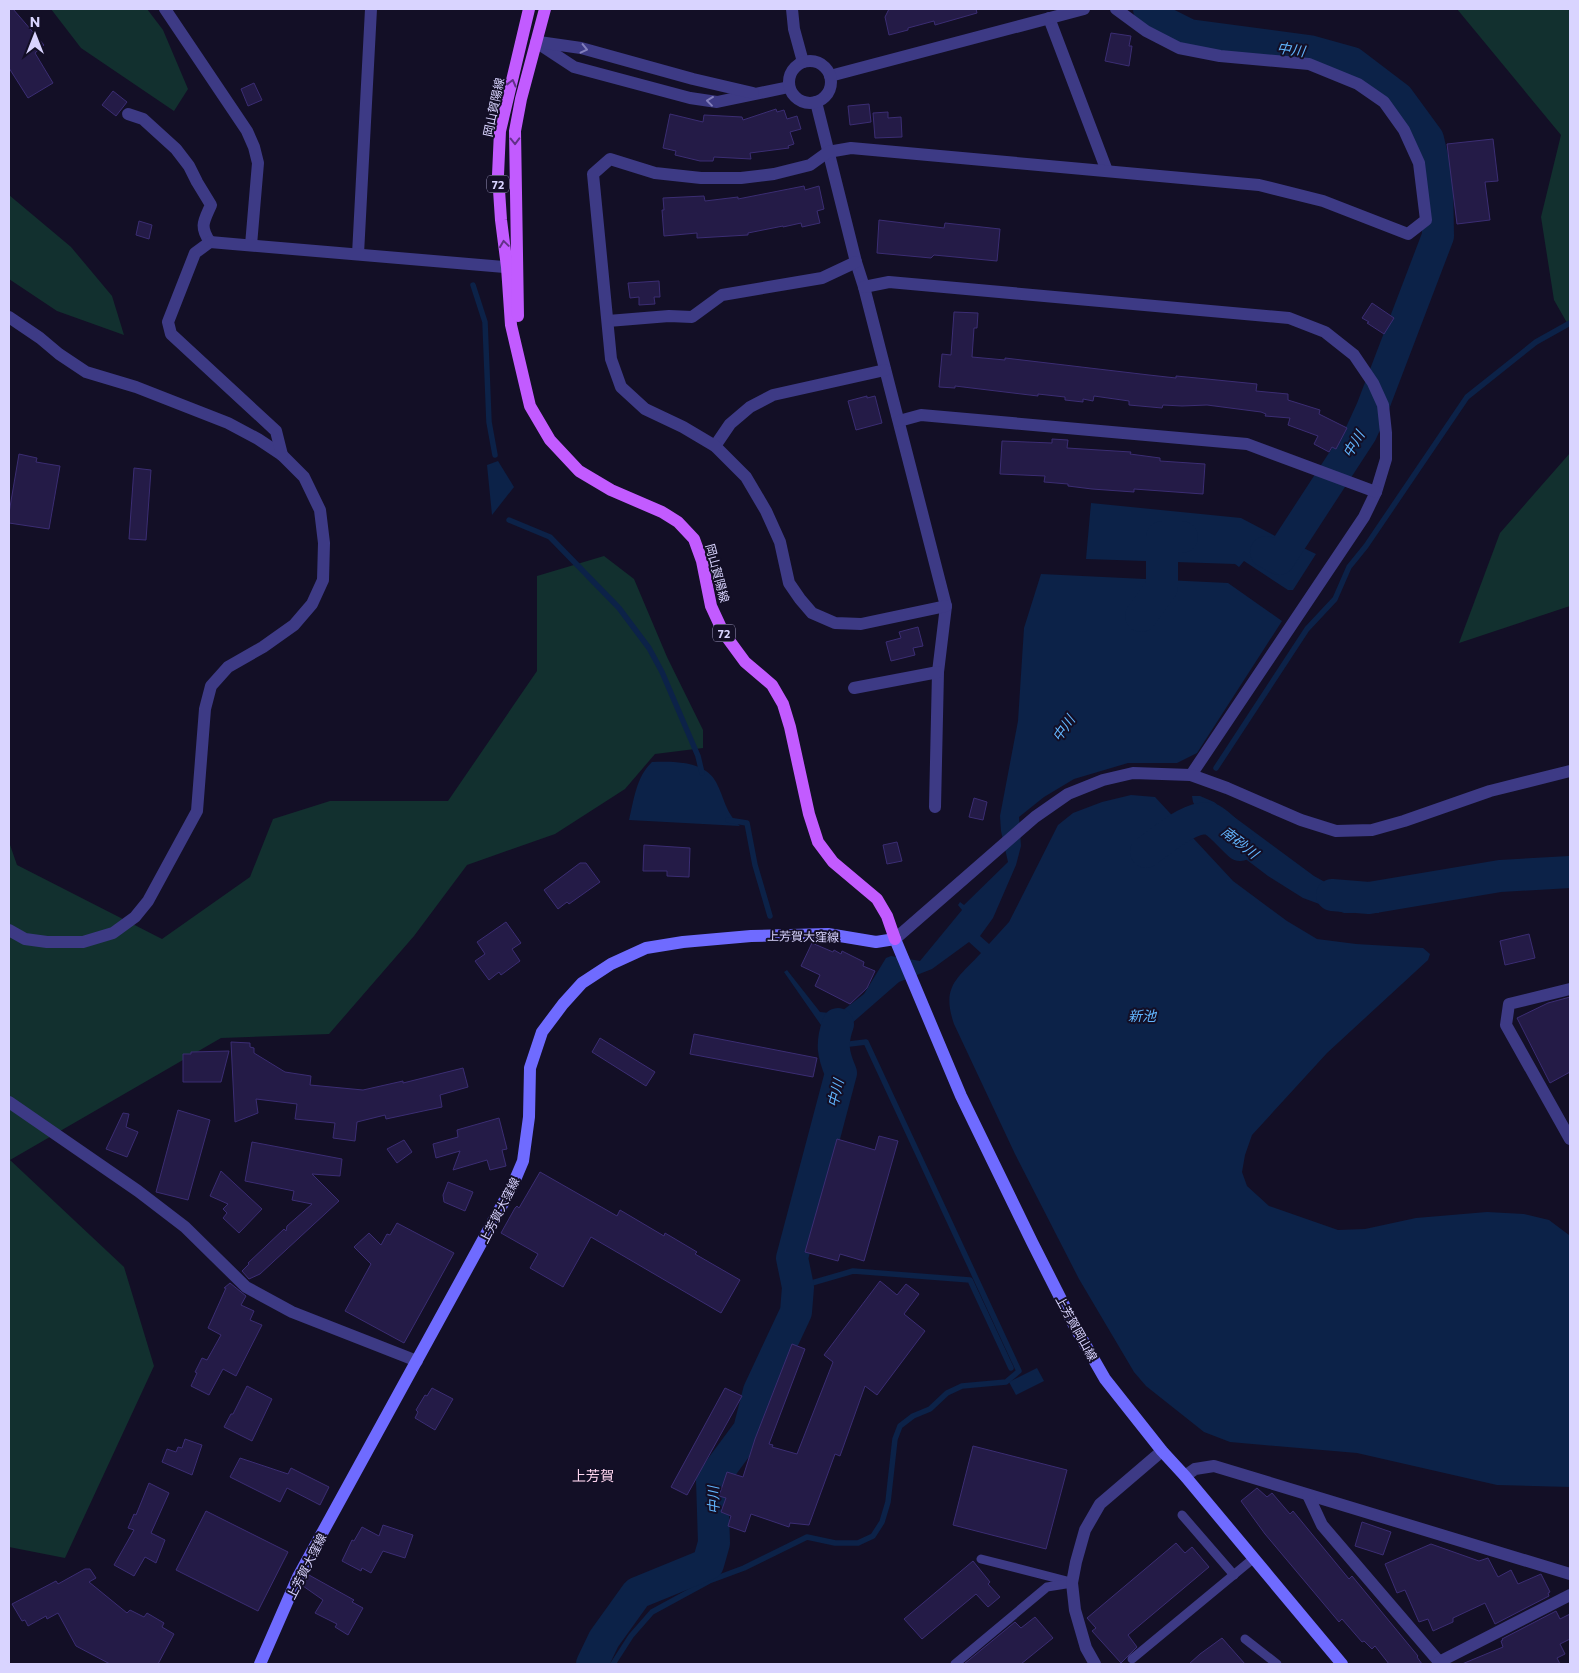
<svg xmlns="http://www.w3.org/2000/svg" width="1579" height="1673" font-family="Commissioner,'Noto Sans JP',sans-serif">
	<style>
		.green { fill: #12302f }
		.water { fill: #0c2248 }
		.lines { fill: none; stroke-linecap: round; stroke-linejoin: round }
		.stream { stroke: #0c2248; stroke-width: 5.5 }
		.river { stroke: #0c2248; stroke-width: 32 }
		.building { fill: #241b47; stroke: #3b2d73 }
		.service { stroke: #3d3a85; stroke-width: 9 }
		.minor { stroke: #3d3a85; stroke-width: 12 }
		.tertiary { stroke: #3d3a85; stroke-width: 12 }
		.secondary { stroke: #6f6bff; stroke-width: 12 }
		.primary { stroke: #c25bff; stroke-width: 12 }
		.oneway { stroke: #837fbc }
		.oneway2 { stroke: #623188 }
		.labels { text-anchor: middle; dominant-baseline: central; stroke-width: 4; stroke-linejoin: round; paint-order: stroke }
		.shield { fill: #130f26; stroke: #9e99be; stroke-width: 1 }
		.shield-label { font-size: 11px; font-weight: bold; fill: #d9d4ff }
		.street-label { font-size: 12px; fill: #d9d4ff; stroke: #130f26 }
		.water-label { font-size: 14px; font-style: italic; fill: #62b6ff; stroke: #130f26 }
		.neighbourhood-label { font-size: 14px; fill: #ffd6f0; stroke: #130f26 }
	</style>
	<rect width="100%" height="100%" fill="#130f26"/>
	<g class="green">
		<polygon points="51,9 147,9 163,30 188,89 174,111 81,48"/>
		<polygon points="1457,9 1570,9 1570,328 1554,300 1541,217 1561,135"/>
		<polygon points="9,195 71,247 112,296 124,335 57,311 9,279"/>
		<polygon points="1570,453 1570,606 1459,643 1500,533"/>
		<polygon points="604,556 634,579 667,657 703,730 703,748 655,754 625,789 555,834 467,865 414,936 329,1034 221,1038 10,1160 124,1267 154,1366 65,1558 9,1547 9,842 17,865 162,939 250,877 273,819 330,801 448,801 537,671 537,576"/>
	</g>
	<g class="water">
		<polygon points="498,461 514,487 492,515 487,465"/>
		<polygon points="1091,503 1241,518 1279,538 1290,532 1298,536 1297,545 1316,554 1293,590 1288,590 1244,561 1239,567 1235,564 1086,559"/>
		<path d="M 1041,574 L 1228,583 L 1282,621 L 1197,753 L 1177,763 L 1128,763 L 1074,779 L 1044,797 L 1019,817 L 1021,846 L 1016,865 L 993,918 L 980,936 L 989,944 L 1009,922 L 1058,825 L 1073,813 L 1102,802 L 1131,795 L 1155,797 L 1233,881 L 1287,921 L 1317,939 L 1356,944 L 1423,948 L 1430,954 L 1428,960 L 1327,1053 L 1252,1135 L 1245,1155 L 1242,1172 L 1247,1186 L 1269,1206 L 1338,1230 L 1365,1229 L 1416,1218 L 1487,1212 L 1524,1214 L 1549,1220 L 1569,1235 L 1570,1237 L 1570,1487 L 1497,1485 L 1357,1453 L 1230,1442 L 1204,1432 L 1146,1386 L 1134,1372 L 1079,1279 L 1015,1154 L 954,1024 C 941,986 957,979 981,953 L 969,942 L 932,969 L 899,982 L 843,1031 L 837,1054 L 839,1061 L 845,1069 L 837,1067 L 829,1059 L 829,1052 L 825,1049 L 821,1050 L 823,1028 L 784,972 L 787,970 L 820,1012 L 838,1014 L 864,994 L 886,958 L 891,956 L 920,961 L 962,910 L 958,905 L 960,902 L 964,905 L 1008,862 L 1001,831 L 1000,816 L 1018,721 L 1024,628 Z"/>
		<path d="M 652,762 C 673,761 705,761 716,782 C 725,799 725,812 740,826 L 629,820 C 634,800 636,777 652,762 Z"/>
		<polygon points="1192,796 1200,796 1214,802 1314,876 1332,886 1351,889 1375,882 1379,913 1344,913 1303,898 1268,876 1243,857 1199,813 1193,802"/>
		<polygon points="1037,1368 1044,1381 1016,1395 1009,1382"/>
	</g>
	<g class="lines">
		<g class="stream">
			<polyline points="473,285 485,322 489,422 495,455"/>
			<polyline points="509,520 550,537 619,608 649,648 662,672 698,756 702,773"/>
			<polyline points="1216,768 1307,629 1335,599 1349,567 1366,546 1467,397 1536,342 1570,323"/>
			<polyline points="728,820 747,823 755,865 770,916"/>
			<polyline points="798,1287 853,1271 970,1280 1011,1368"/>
			<polyline points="613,1664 631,1636 652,1612 709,1581 744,1568 807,1537 835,1543 858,1543 873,1536 882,1522 888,1502 895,1439 900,1426 913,1416 930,1409 947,1393 962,1386 1006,1382 1019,1371 866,1042 833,1046"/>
		</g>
		<g class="river">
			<polyline points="1149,9 1161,21 1189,35 1309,51 1352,63 1398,98 1428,139 1437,178 1438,236 1372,409 1361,433 1279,559 1266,552"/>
			<polyline points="1141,616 1162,587 1162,537 1182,537"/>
			<path d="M 1146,852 C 1160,842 1197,809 1214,821 C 1223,827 1231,837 1240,845"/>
			<polyline points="1332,895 1369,898 1500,876 1570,872"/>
			<path d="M 592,1664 L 604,1639 L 637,1593 L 708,1564 L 714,1543 L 712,1480 L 749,1430 L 759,1391 L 796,1312 L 798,1287 L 792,1258 L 841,1073 C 833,1054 831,1044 838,1024"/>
		</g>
	</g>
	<g class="building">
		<polygon points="9,9 13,9 44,45 35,53 53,83 28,98 9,68"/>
		<polygon points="889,9 976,9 977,13 935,25 934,21 908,28 908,30 889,35 885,17"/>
		<polygon points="1111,33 1131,36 1129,46 1132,46 1129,66 1105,61"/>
		<polygon points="254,83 262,100 248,106 241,89"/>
		<polygon points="113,91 127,102 116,116 102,105"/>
		<polygon points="869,104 871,122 850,125 848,106"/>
		<polygon points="776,109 777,112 784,110 787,119 797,116 801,129 790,132 794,144 788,146 789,148 750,153 751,159 714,157 713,161 700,161 675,155 676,151 663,148 670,114 703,122 704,115 742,117 743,120"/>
		<polygon points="888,112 888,118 901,117 902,137 875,138 873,113"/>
		<polygon points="1493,139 1498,181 1485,182 1490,220 1457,224 1447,144"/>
		<polygon points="804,186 805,190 819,186 824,209 817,211 820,223 802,227 801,223 783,227 783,226 748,233 748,235 697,238 697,233 664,236 662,210 664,210 663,198 704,196 705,201 738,197 738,199"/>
		<polygon points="879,220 944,228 945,223 1000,229 997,261 934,255 931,258 877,253"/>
		<polygon points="139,221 152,225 149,239 136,235"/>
		<polygon points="659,281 660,297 654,297 655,304 639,305 639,297 630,298 628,283"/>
		<polygon points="1372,303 1394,318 1384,334 1367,323 1369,322 1362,318"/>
		<polygon points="954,312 978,313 977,328 974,328 972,357 1005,360 1005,358 1149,375 1176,378 1176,376 1197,378 1257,384 1256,391 1288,394 1288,400 1320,410 1319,414 1347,428 1336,449 1332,447 1329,452 1314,444 1318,436 1288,425 1290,418 1265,416 1266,414 1261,412 1207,405 1182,406 1163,405 1162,408 1129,405 1129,401 1094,396 1093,401 1083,399 1083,402 1065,400 1065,397 1038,394 1038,396 955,386 955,388 939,387 942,354 951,355"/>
		<polygon points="867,396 867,398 875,396 882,423 856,430 848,401"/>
		<polygon points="1052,439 1068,440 1067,448 1131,452 1130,454 1160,458 1160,461 1205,464 1203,494 1134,489 1134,492 1092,489 1068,486 1068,484 1044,482 1045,476 1000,474 1002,441 1052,443"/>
		<polygon points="19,454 37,458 36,462 60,466 49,529 9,523 9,513"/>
		<polygon points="134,468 151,470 146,540 129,539"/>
		<polygon points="918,627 923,646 913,648 915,655 891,661 886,642 901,638 899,632"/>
		<polygon points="974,798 987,802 983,820 969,817"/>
		<polygon points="897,842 902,861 887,864 883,845"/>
		<polygon points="644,845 690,848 689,877 667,876 667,871 643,871"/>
		<polygon points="580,863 586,863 600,882 569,904 567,902 558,909 544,890"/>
		<polygon points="506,922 521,943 512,949 520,961 501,975 499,972 489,980 475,961 485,954 477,942"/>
		<polygon points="1529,934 1535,958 1505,965 1500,941"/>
		<polygon points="812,943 833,952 834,950 841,954 842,951 864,962 863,966 875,971 867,988 850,1004 815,986 820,975 801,966"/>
		<polygon points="1570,997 1570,1072 1550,1083 1517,1018 1548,1003"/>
		<polygon points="694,1034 817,1058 813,1077 690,1054"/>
		<polygon points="600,1038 655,1072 646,1086 592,1052"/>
		<polygon points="231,1042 250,1043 250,1047 254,1048 254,1053 285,1072 311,1076 310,1085 363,1090 403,1081 403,1083 463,1068 468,1087 440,1095 442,1107 386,1119 385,1115 357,1122 355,1141 333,1138 335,1123 295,1119 297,1104 256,1099 258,1113 235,1122"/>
		<polygon points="229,1051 221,1082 183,1082 183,1054 191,1054 191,1052"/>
		<polygon points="178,1110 210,1120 188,1200 156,1192"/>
		<polygon points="123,1113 129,1114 126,1127 138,1132 127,1157 106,1149"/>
		<polygon points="499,1118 507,1149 502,1150 506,1166 490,1170 487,1160 453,1170 460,1151 436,1158 433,1144 458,1137 457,1130"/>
		<polygon points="879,1136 898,1141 864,1261 840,1254 838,1261 805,1252 837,1139 875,1150"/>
		<polygon points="404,1140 412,1152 397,1163 387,1149"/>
		<polygon points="252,1142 342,1159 340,1176 312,1174 339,1201 260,1274 249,1279 242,1271 249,1264 248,1263 284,1229 286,1231 287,1226 312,1204 292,1200 294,1191 245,1181"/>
		<polygon points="221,1171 262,1209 239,1233 223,1218 227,1213 223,1209 228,1204 210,1196"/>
		<polygon points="540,1172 617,1216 620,1210 664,1236 665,1233 697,1252 695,1254 740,1280 721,1313 591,1237 563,1287 530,1268 538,1254 501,1233 515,1208 517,1206 519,1208"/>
		<polygon points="448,1182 473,1192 465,1211 444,1202 443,1195"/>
		<polygon points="397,1223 454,1253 404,1343 345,1311 371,1264 354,1247 369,1233 381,1245 387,1234 390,1235"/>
		<polygon points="880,1281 897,1295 906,1284 919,1294 904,1314 925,1331 877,1395 865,1386 840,1456 835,1454 809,1525 790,1523 789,1527 751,1514 745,1532 728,1526 731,1516 721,1512 726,1498 719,1496 727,1472 743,1477 755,1439 792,1344 805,1349 769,1444 773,1445 772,1447 797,1454 833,1362 824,1355"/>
		<polygon points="230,1283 246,1296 241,1305 254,1311 250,1320 262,1325 236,1376 223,1369 209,1395 191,1386 197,1373 195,1372 202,1358 207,1360 221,1335 208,1328 226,1288 224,1288"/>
		<polygon points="247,1386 272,1399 252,1441 224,1427 231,1414 233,1414"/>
		<polygon points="432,1388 453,1399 435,1430 415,1418 418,1412 416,1410 425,1395 427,1396"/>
		<polygon points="725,1388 742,1396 687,1495 671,1487"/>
		<polygon points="185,1439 202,1445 192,1475 162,1462 167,1449 176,1452 178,1447 182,1448"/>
		<polygon points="973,1446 1067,1470 1046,1549 953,1525"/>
		<polygon points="240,1458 288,1474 291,1468 329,1487 320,1505 287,1488 280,1502 230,1477"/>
		<polygon points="149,1483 169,1493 151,1533 165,1540 156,1563 145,1557 134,1576 114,1565 134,1530 128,1528 134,1514 136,1515"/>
		<polygon points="1257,1488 1267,1497 1272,1493 1290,1514 1293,1511 1349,1579 1352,1576 1418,1656 1417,1657 1422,1664 1389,1664 1375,1646 1372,1649 1364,1641 1362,1642 1342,1619 1339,1622 1265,1534 1241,1501"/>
		<polygon points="206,1511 288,1552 258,1611 176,1570"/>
		<polygon points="1362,1522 1391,1532 1383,1555 1355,1546"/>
		<polygon points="383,1525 413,1535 405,1558 383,1551 371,1573 362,1568 361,1571 342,1561 352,1540 354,1541 362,1527 379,1536"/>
		<polygon points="1176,1543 1185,1553 1192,1547 1209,1567 1128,1635 1137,1647 1121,1663 1092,1631 1096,1628 1087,1618"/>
		<polygon points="1431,1544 1479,1561 1488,1558 1498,1577 1511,1570 1518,1584 1541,1574 1550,1592 1548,1593 1549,1596 1495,1624 1485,1603 1453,1618 1453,1622 1433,1631 1428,1619 1419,1622 1405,1590 1397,1593 1385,1564"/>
		<polygon points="973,1561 990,1582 988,1584 1000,1597 988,1607 976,1594 922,1639 904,1619"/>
		<polygon points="85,1569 90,1569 96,1578 89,1582 127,1613 130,1610 144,1617 147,1613 164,1623 162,1627 174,1634 158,1664 110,1664 76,1646 58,1613 47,1619 46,1616 28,1626 25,1620 22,1621 12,1604 56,1581 58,1584"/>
		<polygon points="309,1575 354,1600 352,1602 363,1608 348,1635 335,1627 337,1624 315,1613 323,1600 303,1586"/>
		<polygon points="1556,1611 1560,1619 1570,1614 1570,1639 1560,1644 1565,1654 1557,1658 1560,1664 1462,1664 1503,1647 1501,1641 1503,1640 1502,1639"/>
		<polygon points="1035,1617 1053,1638 1021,1664 964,1664 1015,1622 1021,1628"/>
		<polygon points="1222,1638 1245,1664 1189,1664 1200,1654"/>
	</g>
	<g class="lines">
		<g class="service">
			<polyline points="1182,1515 1234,1575"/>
			<polyline points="981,1559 1067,1581"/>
			<polyline points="1245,1639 1277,1664"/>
			<polyline points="1132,1659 1254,1558"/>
			<polyline points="955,1664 1047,1587 1072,1583"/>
		</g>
		<g class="minor">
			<polyline points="165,9 247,131 254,147 258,163 251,245"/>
			<polyline points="792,9 794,29 803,62"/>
			<polyline points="1049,18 1107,171"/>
			<polyline points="830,76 1084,9"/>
			<polyline points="816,102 856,262 864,287 946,606 938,672 935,807"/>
			<path d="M 128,114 L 143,119 L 176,149 L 189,166 L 197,182 L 211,205 C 204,221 199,226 210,242"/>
			<polyline points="358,254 371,9"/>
			<polyline points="864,287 889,282 1289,318 1325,332 1354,355 1373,383 1383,405 1386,433 1386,459 1376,492 1364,517 1191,775"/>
			<polyline points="9,317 40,338 59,354 86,372 136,387 228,423 258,439 282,455 304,477 320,510 324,543 323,580 312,604 294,625 263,647 228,667 211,686 205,709 197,811 148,901 135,917 113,933 83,942 47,942 25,939 9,930"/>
			<polyline points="608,321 669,316 692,317 722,295 822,278 856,262"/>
			<polyline points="899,421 921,415 1247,444 1376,492"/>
			<polyline points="715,446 730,424 750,407 773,395 885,370"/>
			<polyline points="282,455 276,431 171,334 168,322 195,253 210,242 516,268"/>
			<polyline points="946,606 861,624 835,623 812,613 800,599 789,583 780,542 766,511 746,477 715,446 683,427 645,409 621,387 611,359 593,174 610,159 655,173 701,178 741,178 774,174 810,165 828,152 851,148 1259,185 1323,201 1408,234 1426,220 1419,163 1404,130 1384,102 1358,84 1309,64 1220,56 1179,48 1146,31 1116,9"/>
			<polyline points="854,688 938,672"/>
			<polyline points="1570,989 1509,1004 1506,1025 1570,1139"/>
			<polyline points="9,1102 138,1191 185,1227 246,1287 292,1312 417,1361"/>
			<polyline points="1185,1476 1195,1469 1214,1466 1570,1574"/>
			<polyline points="1308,1495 1322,1525 1441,1664"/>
			<polyline points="1439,1662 1570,1595"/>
			<polyline points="1095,1664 1086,1648 1075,1610 1072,1583 1076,1562 1085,1530 1100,1504 1162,1451"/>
		</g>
		<g class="tertiary">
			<polyline points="536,42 574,67 690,98 717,102 789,87"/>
			<polyline points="539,42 581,48 693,79 753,93"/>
			<circle cx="810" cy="82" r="21"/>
			<polyline points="895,939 1035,817 1068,794 1103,780 1133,773 1191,775 1227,788 1301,820 1336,831 1372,830 1404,821 1490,791 1570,771"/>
		</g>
		<polyline class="secondary" points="260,1664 298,1577 512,1187 523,1161 529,1117 530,1068 542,1032 563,1004 582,983 611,964 646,948 683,942 751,936 828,934 876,942 895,939 961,1096 1032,1242 1074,1325 1105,1379 1162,1451 1185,1476 1342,1664"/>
		<g class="primary">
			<polyline points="529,9 500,131 498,175 501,220 507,267 511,325 530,406 550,440 579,471 611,490 662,512 678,522 694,539 702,561 711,606 723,632 745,662 772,685 783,704 790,727 809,814 818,842 833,862 877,899 887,916 895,939"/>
			<polyline points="518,316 515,131 521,99 545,9"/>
		</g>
	</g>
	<defs><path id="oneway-chevron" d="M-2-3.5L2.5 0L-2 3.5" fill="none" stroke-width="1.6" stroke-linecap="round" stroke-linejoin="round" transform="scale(1.25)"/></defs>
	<g class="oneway">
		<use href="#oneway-chevron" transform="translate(584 49) rotate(13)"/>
		<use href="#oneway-chevron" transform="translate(710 101) rotate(-173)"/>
	</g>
	<g class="oneway2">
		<use href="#oneway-chevron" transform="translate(512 83) rotate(-76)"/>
		<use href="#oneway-chevron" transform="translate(515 141) rotate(89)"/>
		<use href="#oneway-chevron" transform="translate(504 244) rotate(-98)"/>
	</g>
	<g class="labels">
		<g class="shield">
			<rect x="487" y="175.5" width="22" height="17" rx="4"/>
			<rect x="713" y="624.5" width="22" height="17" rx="4"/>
		</g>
		<g class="shield-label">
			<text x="498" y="184">72</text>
			<text x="724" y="633">72</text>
		</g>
		<g class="street-label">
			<text transform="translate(493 107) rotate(-78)">岡山賀陽線</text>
			<text transform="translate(718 573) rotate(75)">岡山賀陽線</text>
			<text transform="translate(803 936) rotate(1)">上芳賀大窪線</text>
			<text transform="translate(499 1210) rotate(-63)">上芳賀大窪線</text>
			<text transform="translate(1077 1328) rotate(61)">上芳賀岡山線</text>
			<text transform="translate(306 1566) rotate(-63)">上芳賀大窪線</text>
		</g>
		<g class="water-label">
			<text transform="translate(1291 49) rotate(8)">中川</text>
			<text transform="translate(1353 444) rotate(-59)">中川</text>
			<text transform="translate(1063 728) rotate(-55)">中川</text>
			<text transform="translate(1240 842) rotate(38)">南砂川</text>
			<text x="1142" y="1015">新池</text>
			<text transform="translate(835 1093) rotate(-76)">中川</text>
			<text transform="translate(713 1500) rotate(-91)">中川</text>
		</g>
		<g class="neighbourhood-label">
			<text x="593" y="1475">上芳賀</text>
		</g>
	</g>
	<rect width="1579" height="1673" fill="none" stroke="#d9d4ff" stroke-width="20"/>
	<g transform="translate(35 35)" stroke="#130f26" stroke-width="4" paint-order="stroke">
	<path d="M0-4L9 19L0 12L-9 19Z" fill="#d9d4ff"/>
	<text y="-8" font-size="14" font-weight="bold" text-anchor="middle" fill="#d9d4ff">N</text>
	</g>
</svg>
